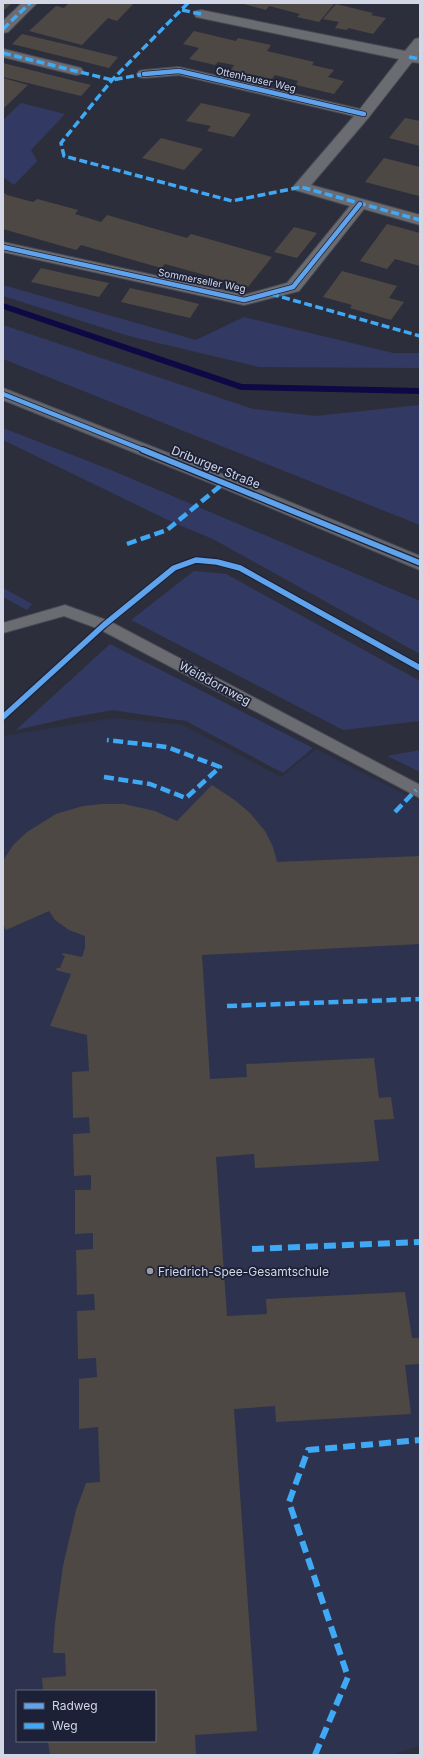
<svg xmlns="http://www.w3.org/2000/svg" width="423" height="1758" font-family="Inter,sans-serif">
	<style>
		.built { fill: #2d334e; fill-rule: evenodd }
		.green { fill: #323a64 }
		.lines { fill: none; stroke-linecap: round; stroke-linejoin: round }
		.stream { fill: #0e0845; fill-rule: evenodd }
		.building { fill: #4d4843 }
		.lane-casing { stroke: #484b55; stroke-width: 2 }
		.street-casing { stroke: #484b55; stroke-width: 2 }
		.secondary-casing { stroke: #484b55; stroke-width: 2 }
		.lane { fill: #6b6c71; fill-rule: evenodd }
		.street { fill: #6b6c71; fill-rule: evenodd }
		.secondary { fill: #63666d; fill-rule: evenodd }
		.quiet-far2 { stroke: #3fa9f5; stroke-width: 3.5; stroke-dasharray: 8 3.5; stroke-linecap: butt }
		.quiet-far1 { stroke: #3fa9f5; stroke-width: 4.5; stroke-dasharray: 10 4.5; stroke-linecap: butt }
		.quiet { stroke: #3fa9f5; stroke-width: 6; stroke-dasharray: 12 6; stroke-linecap: butt }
		.cycleway-far1-casing { stroke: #1c2137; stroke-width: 6 }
		.cycleway-casing { stroke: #1c2137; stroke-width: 8 }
		.cycleway-far1 { stroke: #60a3ed; stroke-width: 4.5 }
		.cycleway { stroke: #60a3ed; stroke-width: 5.5 }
		.poi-dot { fill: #989caa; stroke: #1c2137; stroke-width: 1.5 }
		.labels { text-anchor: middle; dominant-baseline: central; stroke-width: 3.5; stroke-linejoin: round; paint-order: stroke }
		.far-street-label { font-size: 10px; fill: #d2d6e5; stroke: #1c2137 }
		.street-label { font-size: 12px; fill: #d2d6e5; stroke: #1c2137 }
		.poi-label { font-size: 12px; fill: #d2d6e5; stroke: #1c2137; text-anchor: start }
	</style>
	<rect width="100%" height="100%" fill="#2c2f3b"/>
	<path class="built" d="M 114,718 L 183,725 L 281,777 L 316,749 L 420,802 L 420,1746 L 390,1755 L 3,1755 L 3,736 ZM 17,1691 L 155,1691 L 155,1741 L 17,1741 Z"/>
	<g class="green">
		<polygon points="21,103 65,114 31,150 37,161 14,185 3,177 3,120"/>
		<polygon points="3,285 196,340 244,317 393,353 420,353 420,368 259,367 129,336 3,296"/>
		<polygon points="3,325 253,409 315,416 420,405 420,525 3,359"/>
		<polygon points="3,428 111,470 420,601 420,654 213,539 172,522 3,440"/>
		<polygon points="194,571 226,574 420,681 420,721 343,730 131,620"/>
		<polygon points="3,588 32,604 27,610 3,597"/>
		<polygon points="110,644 313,748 283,773 186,721 112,710 69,718 16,730"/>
		<polygon points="420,750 420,772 387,756"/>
	</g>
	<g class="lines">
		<polygon class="stream" points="3,303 242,384 420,388 420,394 241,390 3,309"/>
	</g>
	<g class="building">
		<polygon points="3,3 12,3 3,11"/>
		<polygon points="69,3 134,3 117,21 108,18 82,45 29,31 56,6 64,8"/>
		<polygon points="240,3 335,3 319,22 297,17 300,14 269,6 266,10"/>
		<polygon points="336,4 373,13 371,15 386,18 373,34 348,28 347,30 335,28 339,22 323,19"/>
		<polygon points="194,31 236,41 238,38 271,45 267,51 314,62 312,65 334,70 328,77 344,81 334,94 296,85 298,81 275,75 272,79 231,70 234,65 218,62 215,65 189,59 199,48 183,44"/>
		<polygon points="22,34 81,48 118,57 109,68 12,44"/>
		<polygon points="3,63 91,85 81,96 3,77"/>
		<polygon points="3,78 28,85 3,109"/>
		<polygon points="201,103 251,114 234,137 207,131 211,126 186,121"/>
		<polygon points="405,118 420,121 420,146 389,138"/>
		<polygon points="161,138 203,149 184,170 142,158"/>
		<polygon points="384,158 420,167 420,194 419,196 365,182"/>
		<polygon points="3,192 7,195 33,202 37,199 78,210 75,214 101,222 107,215 187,238 191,234 272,257 248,287 165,264 161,268 81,245 76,250 3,229"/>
		<polygon points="387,224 420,233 420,266 395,259 387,269 360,261"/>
		<polygon points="294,227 317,233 297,258 274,252"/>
		<polygon points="41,268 85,278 109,283 99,297 31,282"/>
		<polygon points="342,271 397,286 389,298 404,302 391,320 350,308 352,305 323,297"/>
		<polygon points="130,288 175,298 199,304 190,318 121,302"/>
		<polygon points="212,785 236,801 250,813 265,831 273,847 277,862 420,856 420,944 202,955 210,1079 247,1077 246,1064 374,1058 379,1098 391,1097 394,1119 374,1120 379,1161 255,1168 254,1154 216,1157 227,1316 267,1314 266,1299 405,1292 412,1338 420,1338 420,1364 405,1365 411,1414 276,1422 275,1406 234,1409 257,1731 195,1735 196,1755 50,1755 48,1741 155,1741 155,1691 43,1691 42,1678 66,1676 65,1653 53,1653 55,1623 63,1566 76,1510 86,1483 100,1482 98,1427 79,1429 79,1379 97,1377 96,1358 78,1359 77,1311 95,1310 94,1294 77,1295 76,1250 93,1249 93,1233 75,1234 75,1190 91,1190 91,1175 74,1176 73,1134 90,1133 89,1117 73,1118 72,1072 89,1071 87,1035 50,1026 71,974 56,970 57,968 60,968 65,956 62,955 63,953 82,957 85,948 85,936 69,930 55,920 49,911 6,930 3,924 3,861 13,845 27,832 56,814 83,806 102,804 124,804 155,811 177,821"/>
	</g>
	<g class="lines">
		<defs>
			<polygon id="lane" points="65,605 109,621 420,785 420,798 99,629 64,616 3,633 3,623"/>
			<g id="street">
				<polygon points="22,3 37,3 8,32 3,33 3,21"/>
				<polygon points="201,10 405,51 415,39 420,38 420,52 418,54 420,55 420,63 412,62 369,117 311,185 420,215 420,225 364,209 299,291 244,305 3,252 3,242 244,295 287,283 350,206 295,190 293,187 354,116 179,75 144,78 139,77 137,74 139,71 144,70 179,67 360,109 399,59 196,17 194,14 196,11"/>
				<polygon points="3,49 81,68 83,71 81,74 76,75 3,57"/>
			</g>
			<polygon id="secondary" points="3,388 232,478 420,556 420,570 218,486 3,400"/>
		</defs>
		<use href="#lane" class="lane-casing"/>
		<use href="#street" class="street-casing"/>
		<use href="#secondary" class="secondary-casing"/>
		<use href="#lane" class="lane"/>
		<use href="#street" class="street"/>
		<use href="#secondary" class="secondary"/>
		<g class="quiet-far2">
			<polyline points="188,3 112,80 61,143 64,156 232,201 301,187 420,220"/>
			<polyline points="182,10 201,14"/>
			<polyline points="3,29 30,3"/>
			<polyline points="3,53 112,80 144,74"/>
			<polyline points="409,57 420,59"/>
			<polyline points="271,294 420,336"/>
		</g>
		<g class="quiet-far1">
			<polyline points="127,544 167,530 225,482"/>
			<polyline points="104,777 150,784 186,798 220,767 167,747 107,740"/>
			<polyline points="395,812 416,790"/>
			<polyline points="227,1006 420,999"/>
		</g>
		<g class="quiet">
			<polyline points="252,1249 420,1242"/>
			<polyline points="315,1755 348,1677 289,1502 308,1450 420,1440"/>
		</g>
		<defs>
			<g id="cycleway-far1">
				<polyline points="144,74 179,71 364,114"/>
				<polyline points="3,247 244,300 293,287 360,204"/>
				<polyline points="3,394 146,451"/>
			</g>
			<g id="cycleway">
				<polyline points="143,450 420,563"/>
				<polyline points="3,717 104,625 174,568 196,560 217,562 240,568 420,668"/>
			</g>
		</defs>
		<use href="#cycleway-far1" class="cycleway-far1-casing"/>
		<use href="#cycleway" class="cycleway-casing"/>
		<use href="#cycleway-far1" class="cycleway-far1"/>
		<use href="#cycleway" class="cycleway"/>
	</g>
	<circle class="poi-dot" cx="150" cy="1271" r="4"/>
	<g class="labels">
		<g class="far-street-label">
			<text transform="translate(256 79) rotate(13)">Ottenhauser Weg</text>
			<text transform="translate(202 280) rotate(11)">Sommerseller Weg</text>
		</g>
		<g class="street-label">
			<text transform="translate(216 467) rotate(22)">Driburger Straße</text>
			<text transform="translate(215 683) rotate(28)">Weißdornweg</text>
		</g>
		<g class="poi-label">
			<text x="158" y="1271">Friedrich-Spee-Gesamtschule</text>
		</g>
	</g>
	<rect width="423" height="1758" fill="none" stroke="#d2d6e5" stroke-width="8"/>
	<rect x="16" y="1690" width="140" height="52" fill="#1c2137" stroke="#65697d"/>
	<rect x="24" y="1703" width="20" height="6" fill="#60a3ed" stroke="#65697d"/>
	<text x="52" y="1710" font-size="12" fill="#d2d6e5">Radweg</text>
	<rect x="24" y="1723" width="20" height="6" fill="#3fa9f5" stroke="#65697d"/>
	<text x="52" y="1730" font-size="12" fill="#d2d6e5">Weg</text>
</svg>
